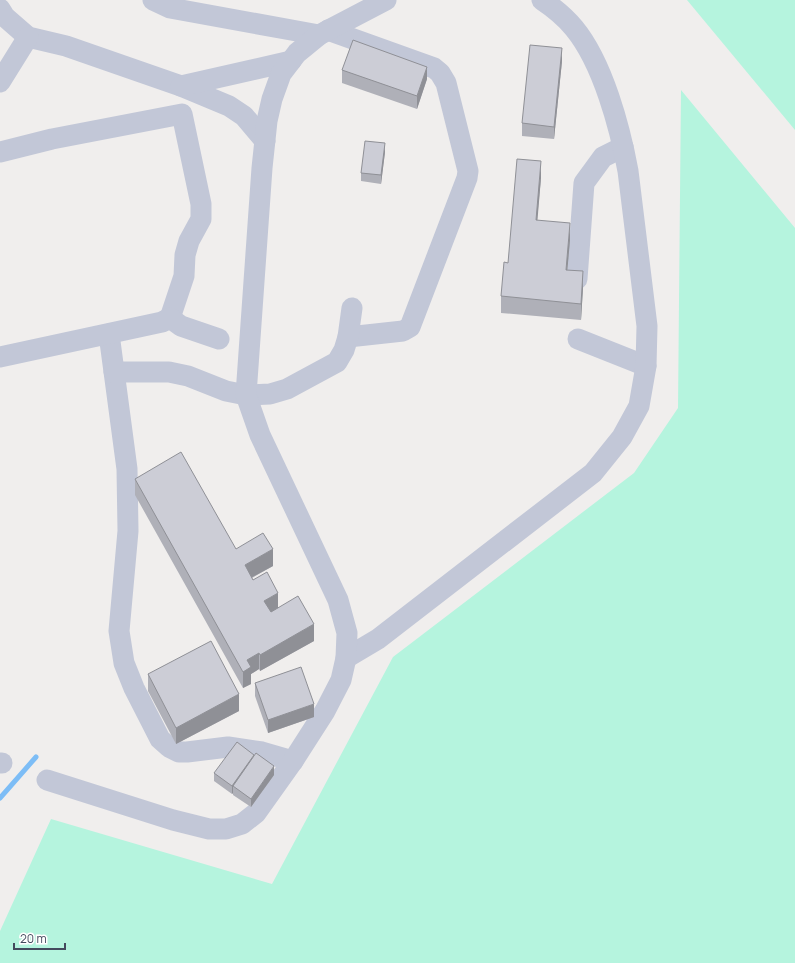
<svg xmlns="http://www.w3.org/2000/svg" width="795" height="963" font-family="Manrope,sans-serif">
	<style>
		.green { fill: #b5f4de }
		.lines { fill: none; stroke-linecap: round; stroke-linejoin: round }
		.stream { stroke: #7dbdf6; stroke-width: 5 }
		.minor { stroke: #c2c7d7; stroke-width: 21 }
		.wall { fill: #afb0b8 }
		.shaded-wall { fill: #8f9096 }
		.building { fill: #cccdd6; stroke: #8f9096 }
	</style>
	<rect width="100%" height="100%" fill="#f0eeed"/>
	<g class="green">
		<polygon points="687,0 795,0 795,130"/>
		<polygon points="681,90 795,228 795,963 0,963 0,931 51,819 272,884 393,657 634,473 678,408"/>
	</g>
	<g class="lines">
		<polyline class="stream" points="0,798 36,757"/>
		<g class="minor">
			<polyline points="153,0 170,8 319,35"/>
			<polyline points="0,9 5,17 28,37 66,46 181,86 229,106 244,116 265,141"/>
			<polyline points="328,30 434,68 440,73 446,83 468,171 467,178 410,327 403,331 348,337"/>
			<polyline points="0,82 28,37"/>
			<polyline points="181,86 291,61"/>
			<polyline points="0,152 52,139 182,114 201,204 201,219 189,241 185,255 184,276 170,318"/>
			<polyline points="577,279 584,183 603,157 623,147"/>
			<polyline points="109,334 127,469 128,531 119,631 124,663 134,688 160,739 169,747 179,752 187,752 228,747 262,752 293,761"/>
			<polyline points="578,339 646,366"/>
			<polyline points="0,357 162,322 170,318 181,326 219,339"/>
			<polyline points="114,372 169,372 188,376 226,391 246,395 270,394 287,389 337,362 344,350 348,337 352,308"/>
			<path d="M 346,658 L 378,639 L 593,473 L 622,437 L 639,406 L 646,366 L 647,326 L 628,171 C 620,128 603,63 574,28 C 565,17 554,8 542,0"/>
			<polyline points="0,763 2,763"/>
			<polyline points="47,780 173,820 209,829 226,829 242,824 256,813 293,761 325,711 341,680 346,658 347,633 338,600 260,435 246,395 262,168 267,121 272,99 281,74 297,53 319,35 386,0"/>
		</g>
	</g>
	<g class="wall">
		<polygon points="562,61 554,139 522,136 522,123"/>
		<polygon points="342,70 427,79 417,109 342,83"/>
		<polygon points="385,152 381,184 361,181 361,173"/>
		<polygon points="541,178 537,220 570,240 567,270 583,288 581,320 501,313 501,296 508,263"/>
		<polygon points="135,479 236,549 273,566 252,578 253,580 278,607 314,641 260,671 259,669 251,674 251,684 243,688 135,495"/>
		<polygon points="148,674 239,711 176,744 148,691"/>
		<polygon points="255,683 314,717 268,733 255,696"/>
		<polygon points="254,756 274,775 251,807 233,795 233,793 232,794 214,781 214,773"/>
	</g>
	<g class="shaded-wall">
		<polygon points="562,48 562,61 554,139 554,127"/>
		<polygon points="427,67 427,79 417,109 417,96"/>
		<polygon points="385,143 385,152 381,184 381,175"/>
		<polygon points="541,161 541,178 536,237 536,220"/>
		<polygon points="570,223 570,240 566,286 566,270"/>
		<polygon points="583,271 583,288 581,320 581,304"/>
		<polygon points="273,549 273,566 245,581 245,565"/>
		<polygon points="278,593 278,609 264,617 264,601"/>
		<polygon points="314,624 314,641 260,671 260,655"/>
		<polygon points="259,653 259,669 251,674 251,684 243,688 243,672 247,660"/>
		<polygon points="239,694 239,711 176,744 176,728"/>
		<polygon points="314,704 314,717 268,733 268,720"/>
		<polygon points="254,755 254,763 233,786 233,793 232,794 232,786"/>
		<polygon points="274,766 274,775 251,807 251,799"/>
	</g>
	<g class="building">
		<polygon points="353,40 427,67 417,96 342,70"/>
		<polygon points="530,45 562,48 554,127 522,123"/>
		<polygon points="365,141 385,143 381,175 361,173"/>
		<polygon points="517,159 541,161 536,220 570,223 566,270 583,271 581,304 501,296 504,262 508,263"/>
		<polygon points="181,452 236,549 263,533 273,549 245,565 253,580 267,572 278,593 264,601 271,612 298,596 314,624 260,655 259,653 247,660 251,667 243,672 135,479"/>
		<polygon points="211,641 239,694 176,728 148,674"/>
		<polygon points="301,667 314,704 268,720 255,683"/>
		<polygon points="237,742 254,755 232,786 214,773"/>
		<polygon points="256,753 274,766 251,799 233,786"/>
	</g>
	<path d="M14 943v6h51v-6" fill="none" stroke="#434a5d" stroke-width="2"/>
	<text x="20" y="943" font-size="12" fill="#434a5d" stroke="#ffffff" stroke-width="3" paint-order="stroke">20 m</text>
</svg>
